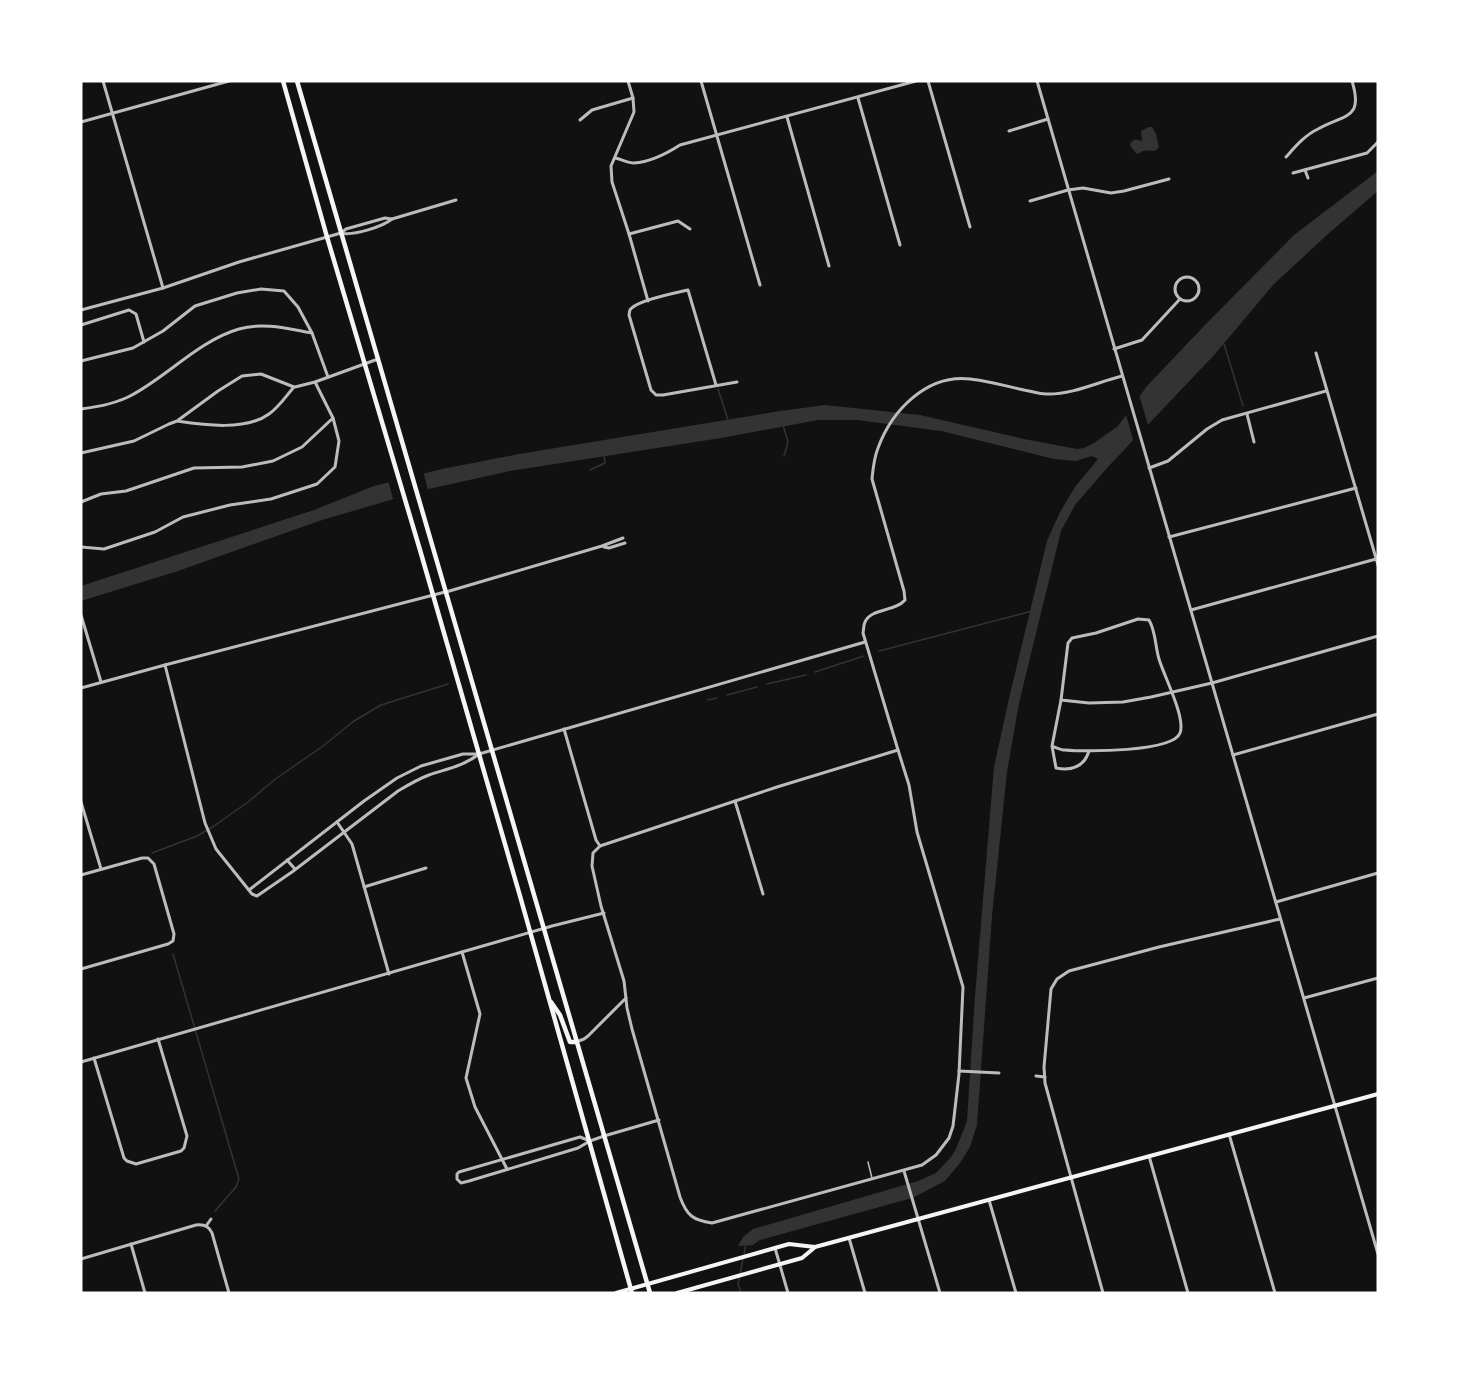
<svg xmlns="http://www.w3.org/2000/svg" width="1459" height="1374" font-family="'Fira Sans',sans-serif">
	<style>
		.water { fill: #333 }
		.pier { fill: #111 }
		.lines { fill: none; stroke-linecap: round; stroke-linejoin: round }
		.stream { stroke: #333; stroke-width: 1.5 }
		.service { stroke: #bcbcbc; stroke-width: 1.5 }
		.minor { stroke: #bcbcbc; stroke-width: 3 }
		.tertiary { stroke: #bcbcbc; stroke-width: 3 }
		.secondary { stroke: #f5f5f5; stroke-width: 4 }
		.primary { stroke: #f5f5f5; stroke-width: 4.5 }
	</style>
	<rect width="100%" height="100%" fill="#111"/>
	<g class="water">
		<path d="M 1149,127 L 1152,127 L 1156,134 L 1159,147 C 1154,154 1150,149 1143,151 C 1141,152 1139,153 1137,154 L 1131,147 L 1130,144 C 1134,138 1137,140 1142,141 L 1141,131 Z"/>
		<polygon points="1378,171 1378,191 1328,234 1274,284 1215,354 1107,468 1075,505 1061,531 1019,703 1007,772 992,916 977,1125 970,1147 960,1163 945,1181 920,1194 912,1198 760,1240 753,1245 738,1246 743,1237 753,1229 918,1181 936,1173 951,1157 956,1149 967,1121 975,996 994,767 1010,694 1047,541 1060,512 1075,487 1098,459 1092,456 1076,461 1054,459 941,431 857,420 818,420 721,438 510,471 424,490 319,521 178,571 81,601 81,586 314,510 374,486 442,469 519,454 780,411 825,405 920,415 1024,439 1077,449 1084,448 1094,443 1118,426 1147,386 1204,326 1294,235"/>
	</g>
	<g class="pier">
		<polygon points="1139,395 1149,428 1134,443 1125,411 1132,402"/>
		<polygon points="423,471 428,490 393,499 388,480"/>
	</g>
	<g class="lines">
		<g class="stream">
			<polyline points="1224,344 1243,406"/>
			<polyline points="718,389 728,420"/>
			<polyline points="783,425 788,442 784,456"/>
			<polyline points="590,470 605,463 604,456"/>
			<polyline points="879,651 1032,611"/>
			<polyline points="815,672 864,656"/>
			<polyline points="767,684 806,675"/>
			<polyline points="727,695 757,687"/>
			<polyline points="708,700 717,698"/>
			<polyline points="152,853 197,836 214,826 248,802 274,780 323,746 354,721 381,705 448,684"/>
			<polyline points="173,954 239,1179 236,1187 215,1211"/>
			<polyline points="744,1254 746,1244"/>
			<polyline points="741,1293 738,1284 743,1259"/>
		</g>
		<polyline class="service" points="868,1162 872,1178"/>
		<g class="minor">
			<polyline points="103,81 163,288"/>
			<polyline points="628,81 633,98 634,112 611,166 612,182 629,234 648,301"/>
			<polyline points="701,81 760,285"/>
			<polyline points="928,81 970,227"/>
			<polyline points="858,98 900,245"/>
			<polyline points="787,117 829,266"/>
			<polyline points="580,120 592,110 633,98"/>
			<polyline points="81,122 229,81"/>
			<polyline points="1009,131 1048,119"/>
			<path d="M 1286,157 C 1295,147 1305,135 1318,129 C 1344,114 1364,120 1352,81"/>
			<path d="M 615,158 C 621,159 628,163 634,163 C 651,162 666,154 680,145 L 916,81"/>
			<polyline points="1305,170 1308,178"/>
			<polyline points="1293,173 1367,153 1378,142"/>
			<polyline points="1030,201 1068,190 1083,188 1111,193 1124,191 1169,179"/>
			<polyline points="392,219 456,200"/>
			<polyline points="629,234 678,221 690,229"/>
			<circle cx="1187" cy="289" r="12"/>
			<path d="M 81,310 L 163,288 L 239,262 L 341,233 L 346,229 L 385,218 L 392,219 C 382,227 353,236 341,233"/>
			<polyline points="81,325 129,310 136,314 144,342"/>
			<polyline points="1114,349 1142,340 1180,299"/>
			<polyline points="1316,353 1378,565"/>
			<polyline points="81,361 133,348 163,331 195,306 237,293 261,289 284,291 298,307 312,333 328,377"/>
			<path d="M 716,385 L 688,290 C 675,293 643,299 633,307 C 629,310 630,310 629,315 L 651,390 L 656,395 L 663,395 L 737,382"/>
			<polyline points="295,387 315,382 378,359"/>
			<path d="M 81,409 C 97,407 115,404 130,396 C 167,377 198,341 239,329 C 263,322 289,329 312,333"/>
			<polyline points="1247,414 1254,442"/>
			<path d="M 81,453 L 134,441 L 169,424 L 177,421 L 218,391 L 242,376 L 261,374 L 294,387 C 286,396 279,407 269,414 C 246,431 204,425 177,421"/>
			<polyline points="1149,468 1168,461 1207,429 1222,420 1326,391"/>
			<polyline points="81,502 101,494 126,491 194,468 242,467 273,461 302,447 333,418"/>
			<polyline points="1169,537 1356,488"/>
			<polyline points="81,547 104,549 155,532 183,517 230,505 271,499 317,484 335,467 339,441 333,418 315,382"/>
			<polyline points="604,547 609,548 625,543"/>
			<polyline points="446,592 602,546 623,538"/>
			<polyline points="1191,610 1376,559"/>
			<polyline points="81,615 101,682"/>
			<path d="M 165,665 L 205,823 L 216,849 L 252,894 L 257,896 L 292,872 L 398,791 C 408,785 418,779 429,775 C 446,769 464,766 479,754"/>
			<polyline points="1061,700 1089,703 1123,702 1151,697 1212,683 1378,636"/>
			<polyline points="564,729 596,840 600,846"/>
			<path d="M 1052,746 C 1057,748 1061,750 1065,750 C 1085,752 1173,752 1180,733 C 1186,718 1164,676 1159,659 C 1155,646 1156,632 1149,620 L 1138,619 L 1096,633 L 1072,638 L 1068,643 L 1061,700 L 1052,746 L 1056,768 C 1072,771 1084,767 1089,751"/>
			<path d="M 898,750 L 909,785 L 917,832 L 963,987 L 959,1074 L 953,1126 L 949,1138 L 936,1155 L 922,1165 L 712,1223 C 693,1220 687,1216 680,1197 L 632,1029 L 627,1008 L 624,981 L 601,906 L 592,866 L 593,853 L 600,846 L 777,787 Z"/>
			<path d="M 898,750 L 863,633 C 864,629 863,626 865,622 C 871,608 895,612 905,600 L 904,591 L 872,479 C 873,468 874,458 878,448 C 892,410 927,374 970,379 C 988,381 1006,386 1024,390 C 1031,391 1039,394 1046,394 C 1072,395 1098,382 1122,376"/>
			<polyline points="1233,755 1378,714"/>
			<polyline points="735,801 763,894"/>
			<polyline points="81,802 101,869"/>
			<polyline points="337,822 352,844 389,974"/>
			<polyline points="287,860 295,869"/>
			<polyline points="81,875 142,858 148,858 154,864 174,934 173,941 168,944 81,969"/>
			<polyline points="364,887 426,868"/>
			<polyline points="249,890 364,801 397,778 421,766 463,754 479,754 865,642"/>
			<polyline points="1276,902 1378,873"/>
			<polyline points="462,952 480,1014 466,1078 475,1107 507,1169"/>
			<polyline points="1304,998 1378,978"/>
			<polyline points="576,1042 584,1039 588,1036 626,998"/>
			<polyline points="94,1058 124,1158 127,1161 136,1164 181,1151 184,1148 187,1136 158,1039"/>
			<polyline points="81,1062 552,926 604,913"/>
			<polyline points="959,1071 999,1073"/>
			<polyline points="1036,1076 1045,1077"/>
			<polyline points="1229,1134 1275,1293"/>
			<polygon points="580,1137 590,1141 578,1148 469,1181 461,1183 457,1179 457,1174 459,1172"/>
			<polyline points="590,1141 604,1136 659,1120"/>
			<polyline points="1149,1156 1188,1293"/>
			<polyline points="904,1171 940,1293"/>
			<polyline points="989,1200 1016,1293"/>
			<polyline points="206,1226 211,1219"/>
			<polyline points="849,1238 865,1293"/>
			<polyline points="131,1244 145,1293"/>
			<polyline points="775,1248 788,1293"/>
			<path d="M 81,1259 L 196,1225 C 204,1224 209,1226 212,1233 L 229,1293"/>
			<polyline points="1103,1293 1045,1083 1044,1067 1051,989 1057,979 1069,971 1159,947 1280,919"/>
		</g>
		<g class="tertiary">
			<polyline points="1037,81 1378,1254"/>
			<polyline points="81,688 165,665 445,592"/>
		</g>
		<g class="secondary">
			<polyline points="616,1293 789,1244 815,1247 1378,1094"/>
			<polyline points="677,1293 802,1258 814,1248"/>
		</g>
		<g class="primary">
			<polyline points="283,81 327,237 420,550 520,896 632,1293"/>
			<polyline points="297,81 650,1293"/>
			<polyline points="551,1002 560,1015 570,1042 576,1042"/>
		</g>
	</g>
	<rect width="1459" height="1374" fill="none" stroke="#ffffff" stroke-width="165"/>
</svg>
